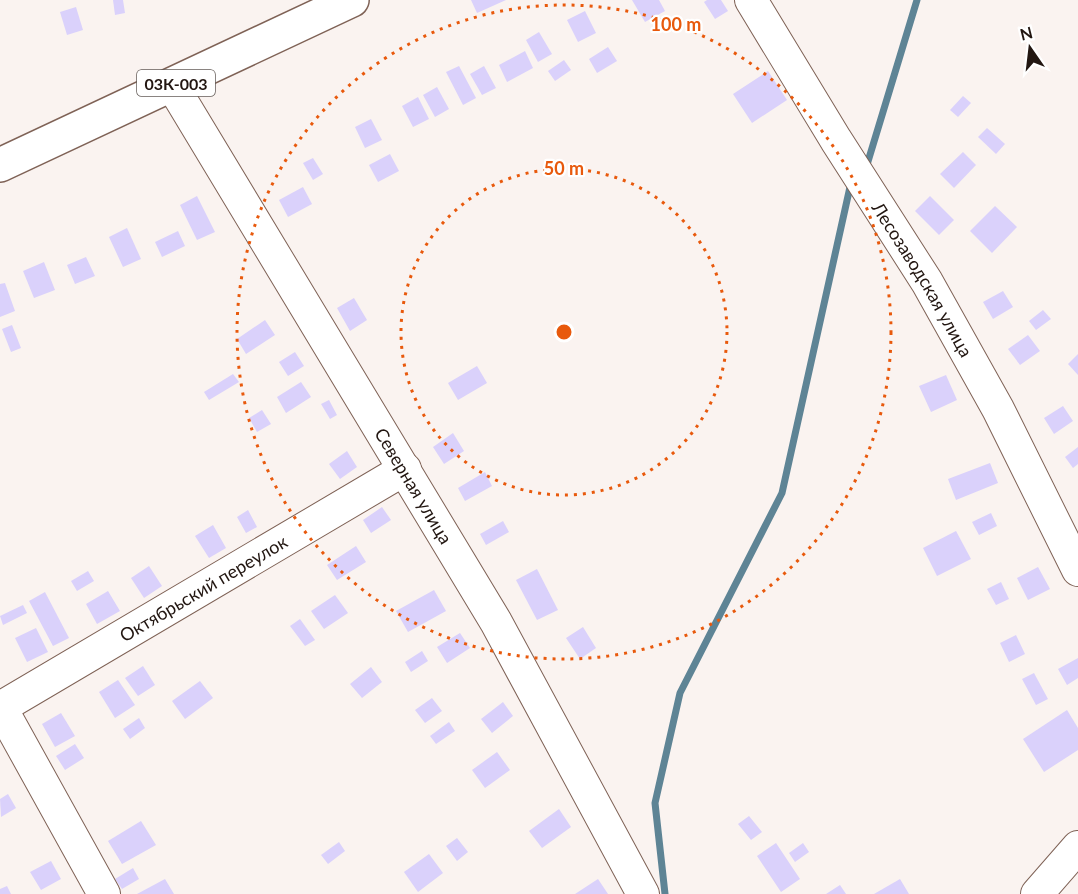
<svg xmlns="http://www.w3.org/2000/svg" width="1078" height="894" font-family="Lato,sans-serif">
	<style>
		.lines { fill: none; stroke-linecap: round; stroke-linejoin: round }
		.stream { stroke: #5e8495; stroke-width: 7 }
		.building { fill: #dad1fb }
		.minor-casing { stroke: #7f6256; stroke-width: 34 }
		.major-casing { stroke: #7f6256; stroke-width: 36 }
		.minor { stroke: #fff; stroke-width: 32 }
		.major { stroke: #fff; stroke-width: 33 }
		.ring { fill: none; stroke: #e8590c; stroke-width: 3; stroke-dasharray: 3 6 }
		.labels { text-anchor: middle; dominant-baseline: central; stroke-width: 4.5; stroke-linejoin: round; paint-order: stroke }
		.shield { fill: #fff; stroke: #645c58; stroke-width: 1.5 }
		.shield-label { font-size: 16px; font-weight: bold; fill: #221611 }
		.street-label { font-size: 18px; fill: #221611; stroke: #fff }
		.centre { fill: #e8590c; stroke: #fff; stroke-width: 3 }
		.ring-label { font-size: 18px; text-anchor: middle; font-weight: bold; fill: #e8590c; stroke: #fff; stroke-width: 4.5; stroke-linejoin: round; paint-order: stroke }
	</style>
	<rect width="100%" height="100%" fill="#faf3f0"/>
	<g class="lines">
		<g class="stream">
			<polyline points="866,168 917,0"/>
			<polyline points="665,894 655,803 680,693 782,493 850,187"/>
		</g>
	</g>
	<g class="building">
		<polygon points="113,0 123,0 125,13 115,15"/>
		<polygon points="471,0 506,0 477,13"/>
		<polygon points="632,0 659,0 665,11 645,22"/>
		<polygon points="707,0 721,0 728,11 715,19 704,2"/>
		<polygon points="76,7 83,30 67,35 60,12"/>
		<polygon points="585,11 596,33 578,42 567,20"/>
		<polygon points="539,32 552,54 538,62 526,40"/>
		<polygon points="608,47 617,61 597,73 589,59"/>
		<polygon points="525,51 533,68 507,82 499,65"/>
		<polygon points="564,60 571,70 555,81 548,71"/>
		<polygon points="459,66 476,98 463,105 446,72"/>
		<polygon points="484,66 496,88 482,95 470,74"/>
		<polygon points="768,71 787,100 752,123 733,94"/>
		<polygon points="437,87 449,109 435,117 423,95"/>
		<polygon points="963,96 971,103 958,117 950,110"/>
		<polygon points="418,97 429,119 413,127 402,106"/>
		<polygon points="371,119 382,140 365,148 355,127"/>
		<polygon points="987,128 1005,144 996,154 978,137"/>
		<polygon points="963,152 976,165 954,188 940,174"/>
		<polygon points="390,154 399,171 378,182 369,165"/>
		<polygon points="313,158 323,174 313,180 303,163"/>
		<polygon points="303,187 312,204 288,217 279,200"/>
		<polygon points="197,196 215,232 197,240 180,205"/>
		<polygon points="930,196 954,220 939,235 915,211"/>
		<polygon points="995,206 1017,227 992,253 970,231"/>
		<polygon points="127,228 141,259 123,267 109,237"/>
		<polygon points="178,231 185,246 162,257 155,242"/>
		<polygon points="86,257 95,276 75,284 67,265"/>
		<polygon points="44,262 55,290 34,298 23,271"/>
		<polygon points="5,283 15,311 0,317 0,284"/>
		<polygon points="1003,291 1013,307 993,319 983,302"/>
		<polygon points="354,298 367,320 350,331 337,308"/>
		<polygon points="1043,310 1051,319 1036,330 1029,321"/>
		<polygon points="265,320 275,335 246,354 237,339"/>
		<polygon points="12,325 21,348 11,352 2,329"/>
		<polygon points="1028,335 1040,351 1020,365 1008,349"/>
		<polygon points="295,352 304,366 288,376 279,362"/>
		<polygon points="1078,354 1078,375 1068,364"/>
		<polygon points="477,366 487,383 458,400 448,383"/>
		<polygon points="233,374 239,382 209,400 204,392"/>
		<polygon points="946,375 957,400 931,412 919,386"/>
		<polygon points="301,382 311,397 286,413 277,397"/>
		<polygon points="329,400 337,415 330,419 321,404"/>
		<polygon points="1063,406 1073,421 1054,434 1044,418"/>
		<polygon points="262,410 271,424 257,432 249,418"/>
		<polygon points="453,433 464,451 444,464 433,447"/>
		<polygon points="1078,447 1078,464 1073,468 1065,457"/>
		<polygon points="347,451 357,467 340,479 329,464"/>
		<polygon points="990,463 998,483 956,500 948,479"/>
		<polygon points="485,472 492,486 465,501 458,488"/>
		<polygon points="382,507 391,520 371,533 363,520"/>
		<polygon points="248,510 257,527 246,533 237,517"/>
		<polygon points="991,513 997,526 979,535 972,522"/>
		<polygon points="503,521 509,532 486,545 480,534"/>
		<polygon points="213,525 226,548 209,558 195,536"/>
		<polygon points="956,531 971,559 937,576 923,548"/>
		<polygon points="356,546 366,562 337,580 327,565"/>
		<polygon points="149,566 162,586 144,598 131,578"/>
		<polygon points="1038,567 1050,589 1028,600 1017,578"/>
		<polygon points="537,569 558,610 537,620 516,580"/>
		<polygon points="88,571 94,581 77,591 71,581"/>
		<polygon points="1001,582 1009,599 996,605 987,589"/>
		<polygon points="434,590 446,611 408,632 396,611"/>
		<polygon points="108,591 120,611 97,624 86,604"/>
		<polygon points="45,592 69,638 53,646 29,601"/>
		<polygon points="335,595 348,613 324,629 311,611"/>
		<polygon points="23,605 27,613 3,625 0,616"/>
		<polygon points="300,619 315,640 305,646 290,626"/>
		<polygon points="583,627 596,648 580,659 566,638"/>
		<polygon points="36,628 48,652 27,662 15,638"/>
		<polygon points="460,633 470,648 447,663 437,647"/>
		<polygon points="1016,635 1025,654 1009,662 1000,643"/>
		<polygon points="422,651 428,661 411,672 405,662"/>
		<polygon points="1078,658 1078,678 1067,685 1058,669"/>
		<polygon points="143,666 155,685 138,696 125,678"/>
		<polygon points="371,667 382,682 362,698 350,684"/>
		<polygon points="1034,673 1048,699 1036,705 1022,679"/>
		<polygon points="118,680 135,705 115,718 99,692"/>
		<polygon points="200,681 213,698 185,719 172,701"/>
		<polygon points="432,698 442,711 425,723 415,710"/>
		<polygon points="503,702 513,716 492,733 481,719"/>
		<polygon points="1067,710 1078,728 1078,750 1044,772 1023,739"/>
		<polygon points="61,713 75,736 55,747 42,724"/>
		<polygon points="139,718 145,728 130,739 123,729"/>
		<polygon points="449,722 455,731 436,744 430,736"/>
		<polygon points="75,744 84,758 65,770 56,756"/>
		<polygon points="497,752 510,770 485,788 472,770"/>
		<polygon points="8,794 16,808 1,817 0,799"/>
		<polygon points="559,809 571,827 542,848 529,831"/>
		<polygon points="749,816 762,832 751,840 738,824"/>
		<polygon points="141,821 156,845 122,864 108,841"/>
		<polygon points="457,838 468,852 457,861 446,846"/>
		<polygon points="339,842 345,851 328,864 321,855"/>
		<polygon points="776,843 800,879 781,892 757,856"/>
		<polygon points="803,843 809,852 795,862 789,853"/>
		<polygon points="429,854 443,873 418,892 404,872"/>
		<polygon points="51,861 61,879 41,890 30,872"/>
		<polygon points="133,868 139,879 122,889 115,879"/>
		<polygon points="165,879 174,894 137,894"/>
		<polygon points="598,879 608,894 575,894"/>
		<polygon points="900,879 909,894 874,894"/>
		<polygon points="840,885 846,894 826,894"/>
		<polygon points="7,886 11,894 0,894 0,889"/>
	</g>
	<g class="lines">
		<defs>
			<g id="minor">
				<path id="s1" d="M 751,0 L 836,140 L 927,282 L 998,409 L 1078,570"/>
				<path id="s2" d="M 172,85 L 496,622 L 643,894"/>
				<path id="s3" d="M 0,708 L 405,469"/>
				<polyline points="1,708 104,894"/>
				<polyline points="1037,894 1078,847"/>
			</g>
			<polyline id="major" points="0,165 352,0"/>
		</defs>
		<use href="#minor" class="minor-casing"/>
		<use href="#major" class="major-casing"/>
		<use href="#minor" class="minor"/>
		<use href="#major" class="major"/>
	</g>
	<g class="ring">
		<circle cx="564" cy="332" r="163"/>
		<circle cx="564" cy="332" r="327"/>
	</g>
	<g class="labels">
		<rect class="shield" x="137" y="70" width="78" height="26" rx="4.5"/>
		<g class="shield-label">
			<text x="176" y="83">03К-003</text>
		</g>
		<g class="street-label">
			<text stroke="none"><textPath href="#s1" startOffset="328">Лесозаводская улица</textPath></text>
			<text stroke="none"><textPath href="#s2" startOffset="468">Северная улица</textPath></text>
			<text stroke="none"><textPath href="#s3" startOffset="236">Октябрьский переулок</textPath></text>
		</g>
	</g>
	<circle cx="564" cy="332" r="9" class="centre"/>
	<g class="ring-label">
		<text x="676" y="31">100 m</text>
		<text x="564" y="175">50 m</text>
	</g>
	<g transform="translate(1030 48) rotate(346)" stroke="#ffffff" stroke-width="4.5" paint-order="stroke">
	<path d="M0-4.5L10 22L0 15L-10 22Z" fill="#221611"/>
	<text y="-9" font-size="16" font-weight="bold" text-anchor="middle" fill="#221611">N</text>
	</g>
</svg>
